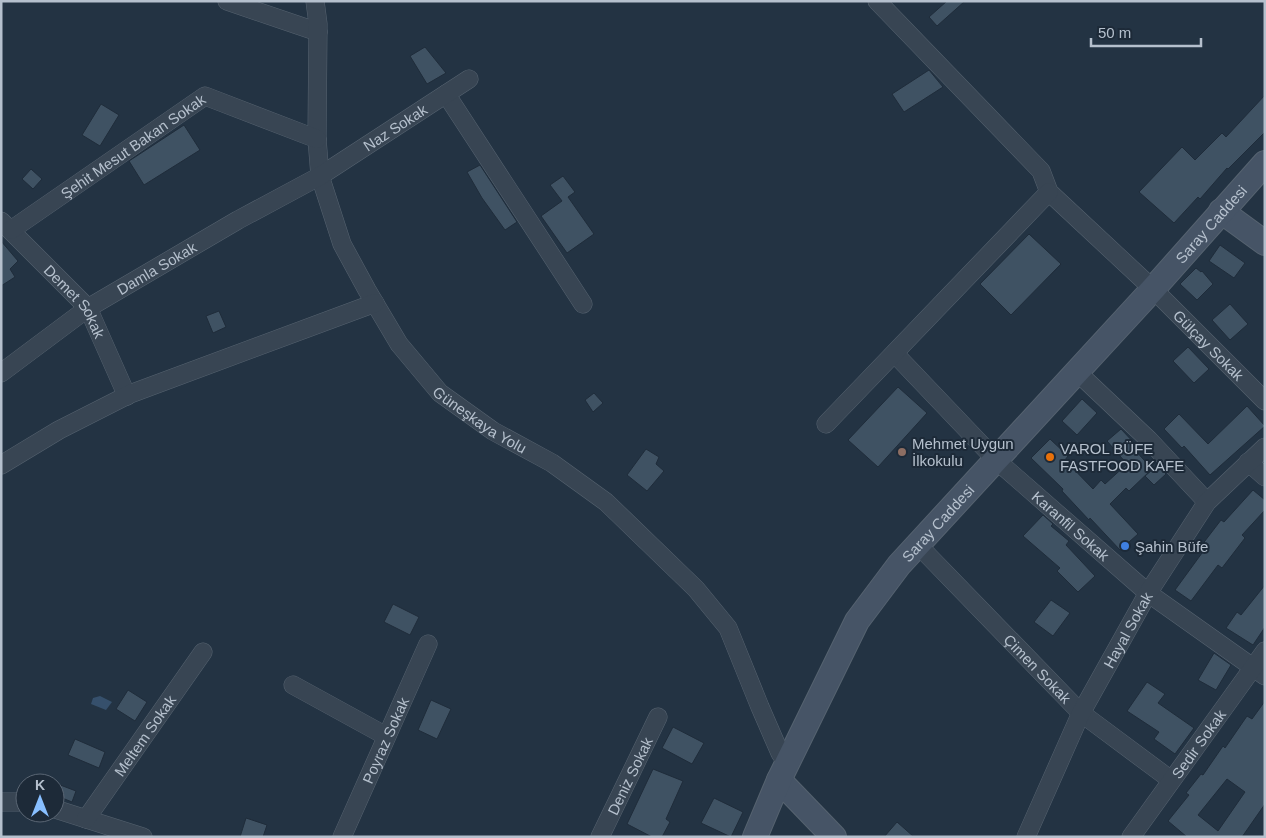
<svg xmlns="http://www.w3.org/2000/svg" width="1266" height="838" font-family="Helvetica,sans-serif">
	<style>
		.water { fill: #36506c }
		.building { fill: #3f5263; stroke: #1f2c3a; fill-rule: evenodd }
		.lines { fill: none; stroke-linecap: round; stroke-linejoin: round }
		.street-casing { stroke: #566370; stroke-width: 19 }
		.secondary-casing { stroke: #566370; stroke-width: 26 }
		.street { stroke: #384553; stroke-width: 18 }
		.secondary { stroke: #465466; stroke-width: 24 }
		.education-dot { fill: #8d6e63; stroke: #1d2a38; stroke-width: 2 }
		.food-dot { fill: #e8710a; stroke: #1d2a38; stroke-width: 2 }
		.shop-dot { fill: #3f7fe0; stroke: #1d2a38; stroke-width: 2 }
		.labels { text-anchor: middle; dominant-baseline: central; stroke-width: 4; stroke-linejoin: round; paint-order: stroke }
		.street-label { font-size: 15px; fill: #b5c0cd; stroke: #1d2a38 }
		.poi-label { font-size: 15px; fill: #b5c0cd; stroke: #1d2a38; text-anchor: start }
	</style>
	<rect width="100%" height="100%" fill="#233343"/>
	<polygon class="water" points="100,696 112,702 106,710 91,704 93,698"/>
	<g class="building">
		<polygon points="947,1 965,1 937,26 929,17"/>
		<polygon points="425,47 446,73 427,84 410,56"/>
		<polygon points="929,70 943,87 904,112 892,94"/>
		<polygon points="1265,95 1265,132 1228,169 1227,168 1200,199 1198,197 1174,223 1139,192 1182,147 1195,160 1222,133 1226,137"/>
		<polygon points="101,104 119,115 100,146 82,135"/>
		<polygon points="184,125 200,150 144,185 129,161"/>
		<polygon points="480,165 517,222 505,230 482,198 467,172"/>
		<polygon points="31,169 42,179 33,189 22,179"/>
		<polygon points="563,176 575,192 568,197 594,234 567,253 541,216 562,201 550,185"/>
		<polygon points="1029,234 1061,264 1011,315 980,284"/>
		<polygon points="1,241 18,261 10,269 15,277 1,286"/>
		<polygon points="1220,245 1245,263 1234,278 1209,261"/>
		<polygon points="1196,268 1201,272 1202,271 1213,284 1197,300 1180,284"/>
		<polygon points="1230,304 1248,324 1230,340 1212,320"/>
		<polygon points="219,311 226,327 213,333 206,316"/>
		<polygon points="1188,347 1209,369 1194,383 1173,361"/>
		<polygon points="898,387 927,413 878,467 848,440"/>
		<polygon points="594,393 603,403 593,412 585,400"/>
		<polygon points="1082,399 1097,413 1077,435 1062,421"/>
		<polygon points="1247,406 1265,426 1210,475 1184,446 1182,448 1164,429 1179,414 1208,444"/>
		<polygon points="1121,429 1137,446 1134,449 1152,469 1129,491 1126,488 1110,504 1138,534 1120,550 1090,518 1089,520 1062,491 1063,489 1031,458 1050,439 1068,456 1065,460 1093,489 1101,480 1105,484 1127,464 1107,441"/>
		<polygon points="646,449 659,457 656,464 664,471 647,491 627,475"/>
		<polygon points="1158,465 1166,474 1154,485 1145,476"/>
		<polygon points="1253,490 1265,500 1265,510 1242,535 1245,538 1222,568 1218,565 1191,601 1175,590 1202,553 1198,550 1221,520 1224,522"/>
		<polygon points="1043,515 1053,524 1051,526 1069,541 1066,545 1095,576 1078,592 1057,571 1060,568 1023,536"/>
		<polygon points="1265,585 1265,627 1253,645 1226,628 1237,612 1241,615"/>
		<polygon points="1051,600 1070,613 1053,636 1034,622"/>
		<polygon points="393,604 419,617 410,635 384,622"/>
		<polygon points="1214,653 1231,665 1216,690 1198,680"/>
		<polygon points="1147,682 1165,694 1158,703 1194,728 1175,754 1154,739 1159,732 1127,711"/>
		<polygon points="128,690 147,702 135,721 116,709"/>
		<polygon points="431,700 451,709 437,739 418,730"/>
		<path d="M 1265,701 L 1265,804 L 1242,837 L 1187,837 L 1168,821 L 1189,795 L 1186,793 L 1201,774 L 1203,775 L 1223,746 L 1225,748 L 1247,716 L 1252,719 ZM 1227,779 L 1245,792 L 1218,831 L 1198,815 Z"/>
		<polygon points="673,727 704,743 692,764 662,748"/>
		<polygon points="75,739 105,752 99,768 68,755"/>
		<polygon points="653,769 683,781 666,819 670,822 662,837 652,837 627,824"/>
		<polygon points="55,783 76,791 72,802 55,795"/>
		<polygon points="714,798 743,812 731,837 701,823"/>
		<polygon points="246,818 267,825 263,837 240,837"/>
		<polygon points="897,822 914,837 884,837"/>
	</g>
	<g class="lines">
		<defs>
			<g id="street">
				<polyline points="227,1 318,32"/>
				<path id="s1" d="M 315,1 L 318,24 L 317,139 L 320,176 L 342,244 L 367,290 L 399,344 L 440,393 L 493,431 L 552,463 L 606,502 L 696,589 L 728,628 L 760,707 L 780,753 L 787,763"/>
				<path id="s2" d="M 877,1 L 1041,171 L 1049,192 L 1153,289 L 1265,401"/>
				<polyline points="446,94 583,304"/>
				<path id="s3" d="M 1,221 L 88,308 L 127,396"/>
				<path id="s4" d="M 11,230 L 205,96 L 317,139"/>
				<path id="s5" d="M 895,354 L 996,460 L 1148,593 L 1265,676"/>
				<polyline points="1076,371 1149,440 1207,502"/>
				<path id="s6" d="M 1,373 L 88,308 L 238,220 L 320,176 L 469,79"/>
				<polyline points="826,424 1049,192"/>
				<polyline points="1248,462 1265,477"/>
				<polyline points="1,465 59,430 130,394 375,303"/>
				<path id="s7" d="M 918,545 L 1081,713 L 1171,780"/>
				<polyline points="293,685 386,736"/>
				<polyline points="1,802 25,802"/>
				<polyline points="55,809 143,837"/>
				<path id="s8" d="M 86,819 L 203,652"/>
				<path id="s9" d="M 342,837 L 428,644"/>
				<path id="s10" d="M 600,837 L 658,717"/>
				<path id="s11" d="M 1026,837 L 1081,713 L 1148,593 L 1207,502 L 1265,447"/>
				<path id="s12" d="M 1131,837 L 1265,651"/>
			</g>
			<g id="secondary">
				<polyline points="1221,211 1265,243"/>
				<polyline points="779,780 834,837"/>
				<path id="s13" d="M 755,837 L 779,780 L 857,621 L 899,565 L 1153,289 L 1265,163"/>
			</g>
		</defs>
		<use href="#street" class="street-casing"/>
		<use href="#secondary" class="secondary-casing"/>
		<use href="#street" class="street"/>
		<use href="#secondary" class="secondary"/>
	</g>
	<circle class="education-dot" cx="902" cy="452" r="5"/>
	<circle class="food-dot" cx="1050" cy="457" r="5"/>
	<circle class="shop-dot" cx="1125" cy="546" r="5"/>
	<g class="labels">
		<g class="street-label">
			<text stroke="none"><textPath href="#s6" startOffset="465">Naz Sokak</textPath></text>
			<text stroke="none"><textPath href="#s4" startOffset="148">Şehit Mesut Bakan Sokak</textPath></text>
			<text stroke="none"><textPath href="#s13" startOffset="771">Saray Caddesi</textPath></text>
			<text stroke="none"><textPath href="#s6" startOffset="188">Damla Sokak</textPath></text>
			<text stroke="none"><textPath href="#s3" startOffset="110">Demet Sokak</textPath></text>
			<text stroke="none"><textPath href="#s2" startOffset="480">Gülçay Sokak</textPath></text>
			<text stroke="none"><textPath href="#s1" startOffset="474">Güneşkaya Yolu</textPath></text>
			<text stroke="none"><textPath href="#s13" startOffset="366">Saray Caddesi</textPath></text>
			<text stroke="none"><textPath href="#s5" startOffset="246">Karanfil Sokak</textPath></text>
			<text stroke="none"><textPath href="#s11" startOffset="231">Hayal Sokak</textPath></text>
			<text stroke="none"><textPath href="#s7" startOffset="172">Çimen Sokak</textPath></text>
			<text stroke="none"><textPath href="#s8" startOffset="102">Meltem Sokak</textPath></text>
			<text stroke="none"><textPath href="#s9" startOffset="106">Poyraz Sokak</textPath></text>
			<text stroke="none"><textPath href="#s12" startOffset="115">Sedir Sokak</textPath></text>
			<text stroke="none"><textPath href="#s10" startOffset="68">Deniz Sokak</textPath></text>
		</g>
		<g class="poi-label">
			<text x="912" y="443">Mehmet Uygun<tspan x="912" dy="17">İlkokulu</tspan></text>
			<text x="1060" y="448">VAROL BÜFE<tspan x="1060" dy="17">FASTFOOD KAFE</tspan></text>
			<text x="1135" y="546">Şahin Büfe</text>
		</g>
	</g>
	<rect width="1266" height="838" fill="none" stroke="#b5c0cd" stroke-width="5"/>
	<g transform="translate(40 798)"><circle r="24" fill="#1d2a38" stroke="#5a6674"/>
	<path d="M0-4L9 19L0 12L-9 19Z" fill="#88bfff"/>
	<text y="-8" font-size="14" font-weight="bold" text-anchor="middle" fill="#b5c0cd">K</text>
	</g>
	<path d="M1091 38v8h110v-8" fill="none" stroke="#b5c0cd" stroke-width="2.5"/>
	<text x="1098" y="38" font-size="15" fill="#b5c0cd" stroke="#1d2a38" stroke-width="4" paint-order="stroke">50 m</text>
</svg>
